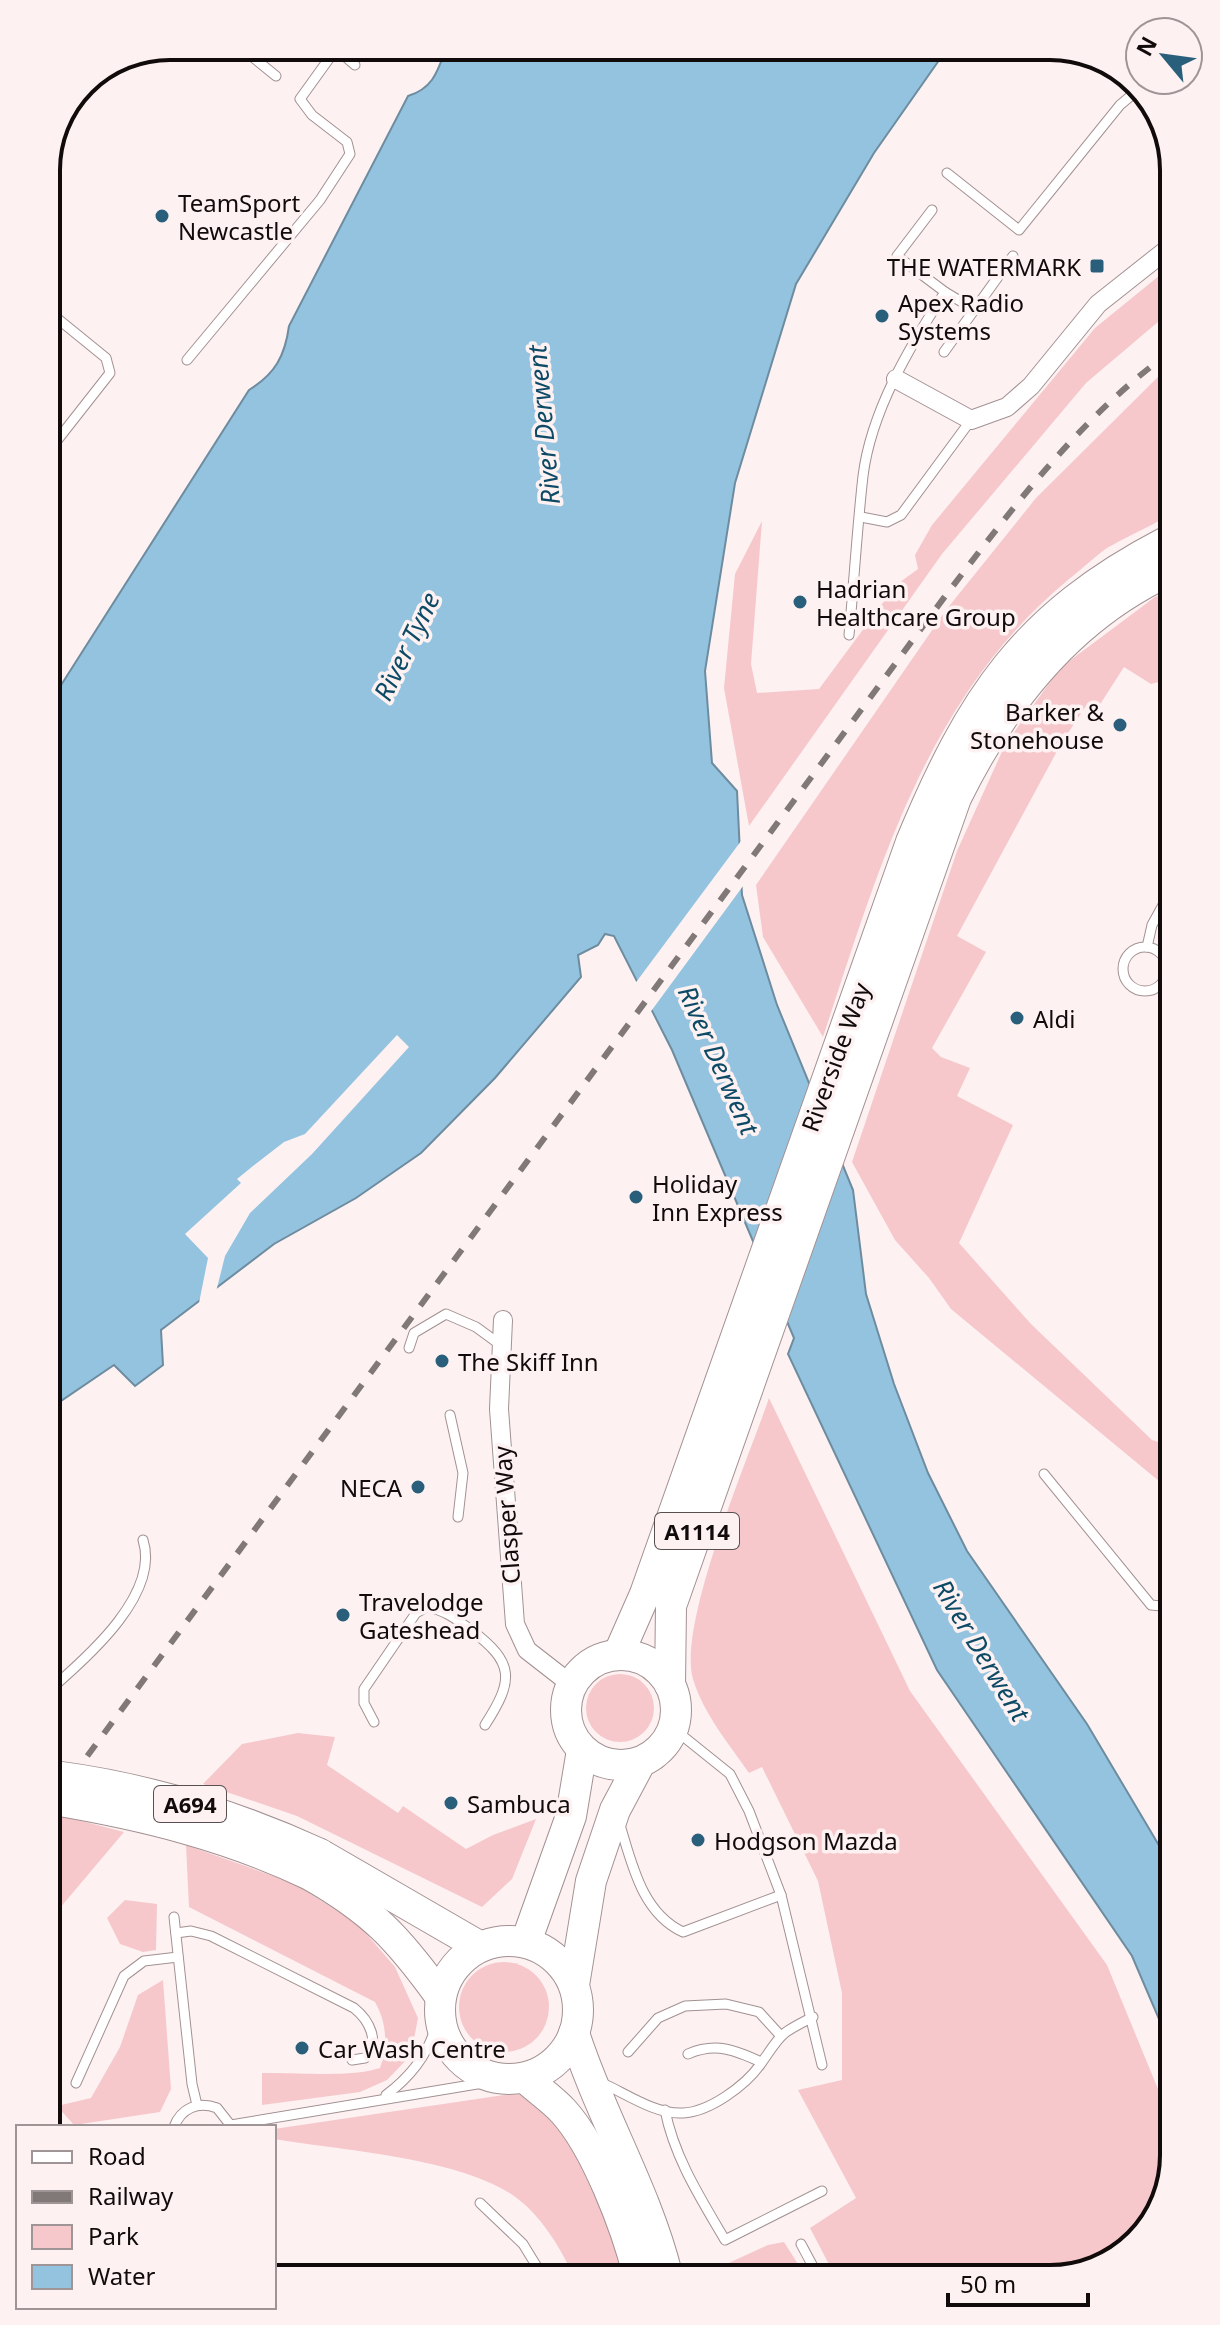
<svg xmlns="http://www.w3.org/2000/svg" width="1220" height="2325" font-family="'Noto Sans',sans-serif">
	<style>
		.green { fill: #f6c8cb }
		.water { fill: #94c3df; stroke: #6d8c9f; stroke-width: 2 }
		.pier { fill: #fdf1f2 }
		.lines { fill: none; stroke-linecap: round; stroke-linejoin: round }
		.lane-casing { stroke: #a39192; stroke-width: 11 }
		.street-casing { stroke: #a39192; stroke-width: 20 }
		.primary-casing { stroke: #a39192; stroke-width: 32 }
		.lane { stroke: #fff; stroke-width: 9 }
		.street { stroke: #fff; stroke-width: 18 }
		.primary { stroke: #fff; stroke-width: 30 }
		.rail { stroke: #817878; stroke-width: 6; stroke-dasharray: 14 14; stroke-linecap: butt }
		.primary-bridge-casing { stroke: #a39192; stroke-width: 32; stroke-linecap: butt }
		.primary-bridge { stroke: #fff; stroke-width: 30 }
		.poi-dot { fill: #2a5f7b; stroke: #fdf1f2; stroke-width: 3 }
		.labels { text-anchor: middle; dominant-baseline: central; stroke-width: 7; stroke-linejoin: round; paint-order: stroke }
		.shield { fill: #fdf1f2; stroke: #585050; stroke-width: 2 }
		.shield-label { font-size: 22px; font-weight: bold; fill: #110b0b }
		.poi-label { font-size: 24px; fill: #110b0b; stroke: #fdf1f2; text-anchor: start }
		.street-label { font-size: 24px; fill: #110b0b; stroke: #fdf1f2 }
		.water-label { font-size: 26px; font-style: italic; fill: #0d4a66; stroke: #fdf1f2 }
		.rim { fill: none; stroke: #110b0b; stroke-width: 4 }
	</style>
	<rect width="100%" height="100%" fill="#fdf1f2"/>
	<g class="green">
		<polygon points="1165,271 1165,316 1086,383 942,554 749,826 724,688 735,574 762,521 751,664 757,693 819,689 896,585 918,569 915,555 932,525 1095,328"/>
		<path d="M 1166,369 L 1166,517 C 1147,528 1126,537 1107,548 C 1094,557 1082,569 1069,579 C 926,697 879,868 823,1037 L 763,937 L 756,885 L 946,610 L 1036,498 Z"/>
		<polygon points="1167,593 1167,680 1151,684 1124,667 1097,709 1088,703 1062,742 957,936 986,952 932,1048 941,1057 970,1068 957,1096 1013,1125 959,1243 1031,1324 1152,1440 1171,1446 1171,1491 951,1309 929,1278 895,1240 852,1162 957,851 1005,745 1060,668 1155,597"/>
		<path d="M 769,1398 L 910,1691 L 1107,1965 L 1174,2128 L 1174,2155 L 1153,2224 L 1098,2269 L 833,2272 L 810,2228 L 856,2198 L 798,2090 L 842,2080 L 842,1993 L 818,1881 L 762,1767 L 749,1773 C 729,1744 703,1713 693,1679 C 677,1624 749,1457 769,1398 Z"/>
		<circle cx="620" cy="1708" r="34"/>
		<polygon points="298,1733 335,1737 327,1765 398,1813 403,1806 466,1849 493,1835 536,1819 512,1879 482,1907 297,1816 203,1784 242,1744"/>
		<polygon points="58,1815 124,1832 54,1915 54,1821"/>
		<path d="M 186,1845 L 293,1883 L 358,1924 L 395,1967 L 418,2018 L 411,2055 L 387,2080 L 360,2092 L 262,2105 L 262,2073 C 297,2072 350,2078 380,2068 C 388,2046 387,2023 375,2002 L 189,1907 Z"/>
		<polygon points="125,1900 157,1904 156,1950 143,1952 120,1944 107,1918"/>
		<circle cx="504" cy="2007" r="45"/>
		<polygon points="163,1980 171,2089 160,2112 74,2125 57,2106 91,2098 120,2047 138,1995"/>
		<path d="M 504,2095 C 509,2095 517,2094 523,2095 C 571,2109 604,2215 623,2258 L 626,2274 L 573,2275 C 561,2248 539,2213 514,2196 C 460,2158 340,2150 274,2139 L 274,2129 Z"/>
		<polygon points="784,2242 803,2272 707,2273 768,2245"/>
	</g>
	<path class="water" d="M 447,46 L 949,46 L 874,153 L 796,284 L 735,483 L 705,671 L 712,763 L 737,791 L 742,895 L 777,1005 L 853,1190 L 866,1294 L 894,1384 L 928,1473 L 967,1551 L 1087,1724 L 1173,1869 L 1174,2054 L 1132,1956 L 937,1670 L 788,1354 L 794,1338 L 672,1050 L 614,936 L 605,934 L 598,945 L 578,955 L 581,977 L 495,1078 L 421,1153 L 356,1198 L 274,1244 L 161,1330 L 163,1365 L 135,1386 L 114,1365 L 52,1407 L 49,704 L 249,390 C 275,374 285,356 289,326 L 408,96 C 434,88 438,70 447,46 Z"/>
	<g class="pier">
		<polygon points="744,837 746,882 649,1014 634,985"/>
		<polygon points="397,1035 409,1047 312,1154 250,1213 225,1256 215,1296 198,1308 208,1258 185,1234 241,1183 237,1179 253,1166 284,1142 305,1134"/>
	</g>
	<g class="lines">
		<defs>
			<g id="lane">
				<polyline points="239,46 276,76"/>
				<polyline points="333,46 355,65"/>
				<polyline points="947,173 1019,230 1120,105 1139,89"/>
				<polyline points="945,292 972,308"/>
				<polyline points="47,310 106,358 110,373 48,452"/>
				<polyline points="944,352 1013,256"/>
				<polyline points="187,360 320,200 350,154 347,142 312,115 300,99 336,49"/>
				<polyline points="861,517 887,522 901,515 971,420"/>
				<path d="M 849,635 C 854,582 857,529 863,476 C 871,411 910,346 945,292 L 897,256 L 932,210"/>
				<polyline points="1147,947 1152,925 1168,896"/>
				<circle cx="1145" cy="969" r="22"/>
				<polyline points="409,1348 414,1333 446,1314 476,1327 502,1346"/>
				<polyline points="450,1415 463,1473 458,1517"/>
				<polyline points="1044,1474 1151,1605 1171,1607"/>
				<path d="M 53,1687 C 90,1655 160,1593 143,1540"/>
				<path d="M 374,1722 L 364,1703 L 364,1689 L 416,1613 L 427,1607 C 445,1610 456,1619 471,1630 C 515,1663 514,1680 485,1725"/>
				<polyline points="674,1729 730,1774 749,1811 781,1895 822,2065"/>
				<path d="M 620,1825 C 632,1864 642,1913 683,1932 L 781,1895"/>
				<polyline points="174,1917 192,2084 197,2105"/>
				<path d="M 176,1933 L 191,1931 L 211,1936 L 354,2008 C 369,2020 381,2042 365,2058 L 352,2060"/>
				<polyline points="628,2052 658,2018 685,2006 726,2004 759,2012 779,2034"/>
				<path d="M 688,2054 C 716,2042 735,2050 761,2062"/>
				<polyline points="76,2083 124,1976 144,1961 178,1957"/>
				<path d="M 602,2083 C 625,2093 656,2115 683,2113 C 709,2112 745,2086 760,2065 C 782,2034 777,2035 813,2017"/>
				<path d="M 386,2095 C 413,2075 431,2051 438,2018"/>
				<path d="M 665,2110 C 674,2157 701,2199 725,2240 L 822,2191"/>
				<polyline points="231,2125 501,2080"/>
				<path d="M 174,2127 C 181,2108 198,2101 217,2108 L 232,2127"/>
				<polyline points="480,2203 523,2244 542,2275"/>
				<polyline points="801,2244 816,2272"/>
			</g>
			<g id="street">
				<polyline points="896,379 971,420 1007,407 1031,386 1098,304 1165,251"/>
				<polyline points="503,1320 499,1409 515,1624 527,1650 572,1685"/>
			</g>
			<g id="primary">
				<path d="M 619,1653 L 645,1594 L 911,842 C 971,698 1024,616 1166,542"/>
				<circle cx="621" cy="1710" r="55"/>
				<path d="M 670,1685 L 671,1606 L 956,798 C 1002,704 1069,618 1167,572"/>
				<polyline points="320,1854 479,1946"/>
				<path d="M 310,1875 C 373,1911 398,1938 440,1996"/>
				<circle cx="509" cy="2010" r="69"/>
				<polyline points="526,1942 571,1816 582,1750"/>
				<polyline points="574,1985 591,1881 615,1810 640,1763"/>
				<path d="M 574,2033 C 600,2115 646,2190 667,2274"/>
				<path d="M 525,2078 C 537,2089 552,2099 563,2111 C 596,2147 626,2227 638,2274"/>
			</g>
		</defs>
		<use href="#lane" class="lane-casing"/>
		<use href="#street" class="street-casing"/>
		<use href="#primary" class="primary-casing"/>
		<use href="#lane" class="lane"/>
		<use href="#street" class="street"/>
		<use href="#primary" class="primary"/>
		<path class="rail" d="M 54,1801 L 946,595 C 1011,510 1078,420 1165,356"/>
		<defs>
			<g id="primary-bridge">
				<path d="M 54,1776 C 147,1788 235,1815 320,1854"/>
				<path d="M 54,1800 C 143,1815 229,1836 310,1875"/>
			</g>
		</defs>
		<use href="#primary-bridge" class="primary-bridge-casing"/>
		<use href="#primary-bridge" class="primary-bridge"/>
	</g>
	<g class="poi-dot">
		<circle cx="162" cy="216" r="8"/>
		<rect x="1089" y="258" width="16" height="16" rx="4"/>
		<circle cx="882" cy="316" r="8"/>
		<circle cx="800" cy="602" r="8"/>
		<circle cx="1120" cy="725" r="8"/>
		<circle cx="1017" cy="1018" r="8"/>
		<circle cx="636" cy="1197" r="8"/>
		<circle cx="442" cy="1361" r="8"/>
		<circle cx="418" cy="1487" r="8"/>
		<circle cx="343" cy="1615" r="8"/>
		<circle cx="451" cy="1803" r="8"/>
		<circle cx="698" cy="1840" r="8"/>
		<circle cx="302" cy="2048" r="8"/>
	</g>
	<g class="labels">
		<g class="shield">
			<rect x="655" y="1513" width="84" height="36" rx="6"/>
			<rect x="154" y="1786" width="72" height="36" rx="6"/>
		</g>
		<g class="shield-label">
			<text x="697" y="1531">A1114</text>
			<text x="190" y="1804">A694</text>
		</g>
		<g class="poi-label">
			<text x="178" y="202">TeamSport<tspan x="178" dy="28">Newcastle</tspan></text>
			<text x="1081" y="266" text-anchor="end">THE WATERMARK</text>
			<text x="898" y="302">Apex Radio<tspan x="898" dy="28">Systems</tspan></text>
			<text x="816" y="588">Hadrian<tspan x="816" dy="28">Healthcare Group</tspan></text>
			<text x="1104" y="711" text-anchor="end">Barker &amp;<tspan x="1104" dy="28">Stonehouse</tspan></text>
			<text x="1033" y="1018">Aldi</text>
			<text x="652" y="1183">Holiday<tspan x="652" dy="28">Inn Express</tspan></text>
			<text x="458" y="1361">The Skiff Inn</text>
			<text x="402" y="1487" text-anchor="end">NECA</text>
			<text x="359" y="1601">Travelodge<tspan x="359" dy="28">Gateshead</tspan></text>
			<text x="467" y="1803">Sambuca</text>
			<text x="714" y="1840">Hodgson Mazda</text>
			<text x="318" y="2048">Car Wash Centre</text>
		</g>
		<g class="street-label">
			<text transform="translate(835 1057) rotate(-70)">Riverside Way</text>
			<text transform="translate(506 1515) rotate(-94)">Clasper Way</text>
		</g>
		<g class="water-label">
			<text transform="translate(543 425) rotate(-95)">River Derwent</text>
			<text transform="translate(406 646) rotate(-64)">River Tyne</text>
			<text transform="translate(719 1060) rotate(66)">River Derwent</text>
			<text transform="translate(982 1650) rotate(59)">River Derwent</text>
		</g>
	</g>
	<path d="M0 0H1220V2325H0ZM170 60H1050A110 110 0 0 1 1160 170V2155A110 110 0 0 1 1050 2265H170A110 110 0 0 1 60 2155V170A110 110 0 0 1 170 60Z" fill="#fdf1f2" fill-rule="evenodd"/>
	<path class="rim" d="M170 60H1050A110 110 0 0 1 1160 170V2155A110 110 0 0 1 1050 2265H170A110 110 0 0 1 60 2155V170A110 110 0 0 1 170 60Z"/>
	<rect x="16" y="2125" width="260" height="184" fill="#fdf1f2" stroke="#9f9596" stroke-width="2"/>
	<rect x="32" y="2151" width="40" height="12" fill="#ffffff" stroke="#9f9596" stroke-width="2"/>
	<text x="88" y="2165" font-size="24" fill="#110b0b">Road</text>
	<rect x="32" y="2191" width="40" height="12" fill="#817878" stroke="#9f9596" stroke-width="2"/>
	<text x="88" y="2205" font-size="24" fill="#110b0b">Railway</text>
	<rect x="32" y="2225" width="40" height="24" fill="#f6c8cb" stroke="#9f9596" stroke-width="2"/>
	<text x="88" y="2245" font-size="24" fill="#110b0b">Park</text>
	<rect x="32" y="2265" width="40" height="24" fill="#94c3df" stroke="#9f9596" stroke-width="2"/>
	<text x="88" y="2285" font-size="24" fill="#110b0b">Water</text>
	<g transform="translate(1164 56) rotate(299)"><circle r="38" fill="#fdf1f2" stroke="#9f9596" stroke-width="2"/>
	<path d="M0-6L14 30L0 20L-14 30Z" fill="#2a5f7b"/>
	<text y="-12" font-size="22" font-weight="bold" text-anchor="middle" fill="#110b0b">N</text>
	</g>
	<path d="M948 2293v12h140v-12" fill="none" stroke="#110b0b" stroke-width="4"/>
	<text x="960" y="2293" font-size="24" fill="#110b0b" stroke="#fdf1f2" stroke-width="6" paint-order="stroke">50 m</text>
</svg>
